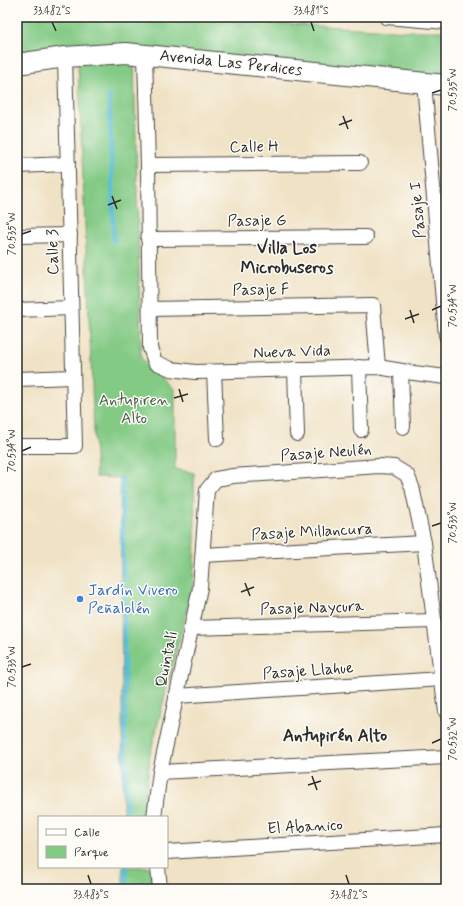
<svg xmlns="http://www.w3.org/2000/svg" width="463" height="906" font-family="Mynerve,sans-serif">
	<style>
		.green { fill: #83ca85; stroke: #577a58 }
		.lines { fill: none; stroke-linecap: round; stroke-linejoin: round }
		.stream { stroke: #5abed8; stroke-width: 4.5 }
		.street-casing { stroke: #494642; stroke-width: 16 }
		.secondary-casing { stroke: #494642; stroke-width: 22 }
		.street { stroke: #fff; stroke-width: 14 }
		.secondary { stroke: #fff; stroke-width: 20 }
		.ticks { fill: none; stroke: #2b2b2b; stroke-width: 1.5 }
		.shop-dot { fill: #3f7fe0; stroke: #fdfcf7; stroke-width: 1.5 }
		.labels { text-anchor: middle; dominant-baseline: central; stroke-width: 3; stroke-linejoin: round; paint-order: stroke }
		.street-label { font-size: 16px; fill: #2b2b2b; stroke: #fdfcf7 }
		.park-label { font-size: 16px; fill: #455b46; stroke: #fdfcf7 }
		.shop-label { font-size: 16px; fill: #366cbe; stroke: #fdfcf7; text-anchor: start }
		.neighbourhood-label { font-size: 17px; font-weight: bold; fill: #2b2b2b; stroke: #fdfcf7 }
		.neatline { fill: none; stroke: #2b2b2b; stroke-width: 1.5 }
		.ticks-label { font-size: 10px; text-anchor: middle; fill: #2b2b2b }
	</style>
	<rect width="100%" height="100%" fill="#fdfcf7"/>
	<filter id="ink" filterUnits="userSpaceOnUse"><feTurbulence type="fractalNoise" baseFrequency=".025" numOctaves="2"/><feDisplacementMap in="SourceGraphic" scale="8" xChannelSelector="R" yChannelSelector="G"/><feConvolveMatrix kernelMatrix="1 2 1 2 8 2 1 2 1" color-interpolation-filters="sRGB"/></filter>
	<filter id="wash" filterUnits="userSpaceOnUse"><feTurbulence type="fractalNoise" baseFrequency=".012" numOctaves="4" result="noise"/><feDisplacementMap in="SourceGraphic" scale="16" xChannelSelector="R" yChannelSelector="G"/><feGaussianBlur stdDeviation="0.9" result="paint"/><feColorMatrix in="noise" values="0 0 0 0 0 0 0 0 0 0 0 0 0 0 0 0 0 1.4 0 .05"/><feComposite in="paint" operator="in"/></filter>
	<g filter="url(#wash)">
		<rect width="100%" height="100%" fill="#f0e2c5"/>
		<g class="green">
			<polygon points="17,17 75,17 76,18 164,17 410,31 446,31 446,83 17,56"/>
			<polygon points="134,59 141,358 175,390 175,469 194,473 195,538 193,585 150,755 146,794 145,817 123,817 120,478 96,477 78,63"/>
			<polygon points="123,867 150,867 153,889 123,889"/>
		</g>
		<g class="lines">
			<g class="stream">
				<polyline points="109,96 114,241"/>
				<polyline points="122,478 126,817"/>
				<polyline points="126,867 126,889"/>
			</g>
		</g>
	</g>
	<g filter="url(#ink)">
		<g class="lines">
			<defs>
				<g id="street">
					<polyline points="386,17 446,22"/>
					<polyline points="145,55 148,165 150,348 155,362 171,369 195,372 378,367 414,373 446,377"/>
					<polyline points="424,83 446,335"/>
					<polyline points="148,165 360,163"/>
					<polyline points="17,166 68,164"/>
					<polyline points="17,236 70,235"/>
					<polyline points="148,239 366,237"/>
					<polyline points="150,309 373,305 378,367"/>
					<polyline points="17,310 71,308"/>
					<polyline points="359,367 361,430"/>
					<polyline points="295,369 297,434"/>
					<polyline points="401,371 403,427"/>
					<polyline points="214,372 217,439"/>
					<polyline points="17,379 73,377"/>
					<polyline points="17,446 75,446 65,57"/>
					<polyline points="203,555 424,543"/>
					<polyline points="191,628 434,621"/>
					<polyline points="176,696 442,679"/>
					<polyline points="160,772 446,757"/>
					<polyline points="154,817 160,772 200,588 207,490 216,479 233,476 379,466 394,467 407,475 412,487 424,543 446,712"/>
					<polyline points="167,852 446,835"/>
					<polyline points="158,867 160,889"/>
				</g>
				<polyline id="secondary" points="17,64 65,57 126,53 446,85"/>
			</defs>
			<use href="#street" class="street-casing"/>
			<use href="#secondary" class="secondary-casing"/>
			<use href="#street" class="street"/>
			<use href="#secondary" class="secondary"/>
		</g>
	</g>
	<path class="ticks" d="M 52,22 L 56,31M 311,22 L 314,31M 432,93 L 441,90M 343,116 L 348,129M 339,125 L 352,120M 112,196 L 117,209M 108,205 L 121,200M 22,234 L 31,231M 410,310 L 414,323M 432,310 L 441,306M 405,319 L 419,314M 179,389 L 183,402M 174,398 L 188,394M 22,451 L 31,447M 432,526 L 441,523M 245,583 L 250,596M 241,592 L 254,587M 22,667 L 31,664M 432,743 L 441,739M 312,776 L 317,790M 308,785 L 321,781M 88,875 L 91,884M 346,875 L 349,884"/>
	<circle class="shop-dot" cx="80" cy="599" r="4"/>
	<g class="labels">
		<g class="street-label">
			<text transform="translate(231 63) rotate(6)">Avenida Las Perdices</text>
			<text transform="translate(254 147) rotate(-1)">Calle H</text>
			<text transform="translate(418 210) rotate(-95)">Pasaje I</text>
			<text transform="translate(257 221) rotate(-1)">Pasaje G</text>
			<text transform="translate(53 252) rotate(-91)">Calle 3</text>
			<text transform="translate(261 290) rotate(-1)">Pasaje F</text>
			<text transform="translate(292 352) rotate(-2)">Nueva Vida</text>
			<text transform="translate(326 453) rotate(-4)">Pasaje Neulén</text>
			<text transform="translate(312 532) rotate(-3)">Pasaje Millancura</text>
			<text transform="translate(312 608) rotate(-2)">Pasaje Naycura</text>
			<text transform="translate(167 659) rotate(-78)">Quintalí</text>
			<text transform="translate(308 671) rotate(-4)">Pasaje Llahue</text>
			<text transform="translate(305 827) rotate(-3)">El Abanico</text>
		</g>
		<g class="park-label">
			<text x="134" y="400">Antupiren<tspan x="134" dy="18">Alto</tspan></text>
		</g>
		<g class="shop-label">
			<text x="88" y="590">Jardín Vivero<tspan x="88" dy="18">Peñalolén</tspan></text>
		</g>
		<g class="neighbourhood-label">
			<text x="287" y="248">Villa Los<tspan x="287" dy="20">Microbuseros</tspan></text>
			<text x="335" y="736">Antupirén Alto</text>
		</g>
	</g>
	<rect width="463" height="906" fill="none" stroke="#fdfcf7" stroke-width="44"/>
	<rect x="38" y="816" width="130" height="52" fill="#fdfcf7" stroke="#a9a8a5"/>
	<rect x="46" y="829" width="20" height="6" fill="#ffffff" stroke="#a9a8a5"/>
	<text x="74" y="836" font-size="12" fill="#2b2b2b">Calle</text>
	<rect x="46" y="846" width="20" height="12" fill="#83ca85" stroke="#a9a8a5"/>
	<text x="74" y="856" font-size="12" fill="#2b2b2b">Parque</text>
	<rect x="22" y="22" width="419" height="862" class="neatline"/>
	<g class="ticks-label">
		<text x="52" y="14">33.482°S</text>
		<text x="311" y="14">33.481°S</text>
		<text transform="translate(452 90) rotate(-90)" y="4">70.535°W</text>
		<text transform="translate(11 234) rotate(-90)" y="4">70.535°W</text>
		<text transform="translate(452 306) rotate(-90)" y="4">70.534°W</text>
		<text transform="translate(11 451) rotate(-90)" y="4">70.534°W</text>
		<text transform="translate(452 523) rotate(-90)" y="4">70.533°W</text>
		<text transform="translate(11 667) rotate(-90)" y="4">70.533°W</text>
		<text transform="translate(452 739) rotate(-90)" y="4">70.532°W</text>
		<text x="91" y="898">33.483°S</text>
		<text x="349" y="898">33.482°S</text>
	</g>
</svg>
